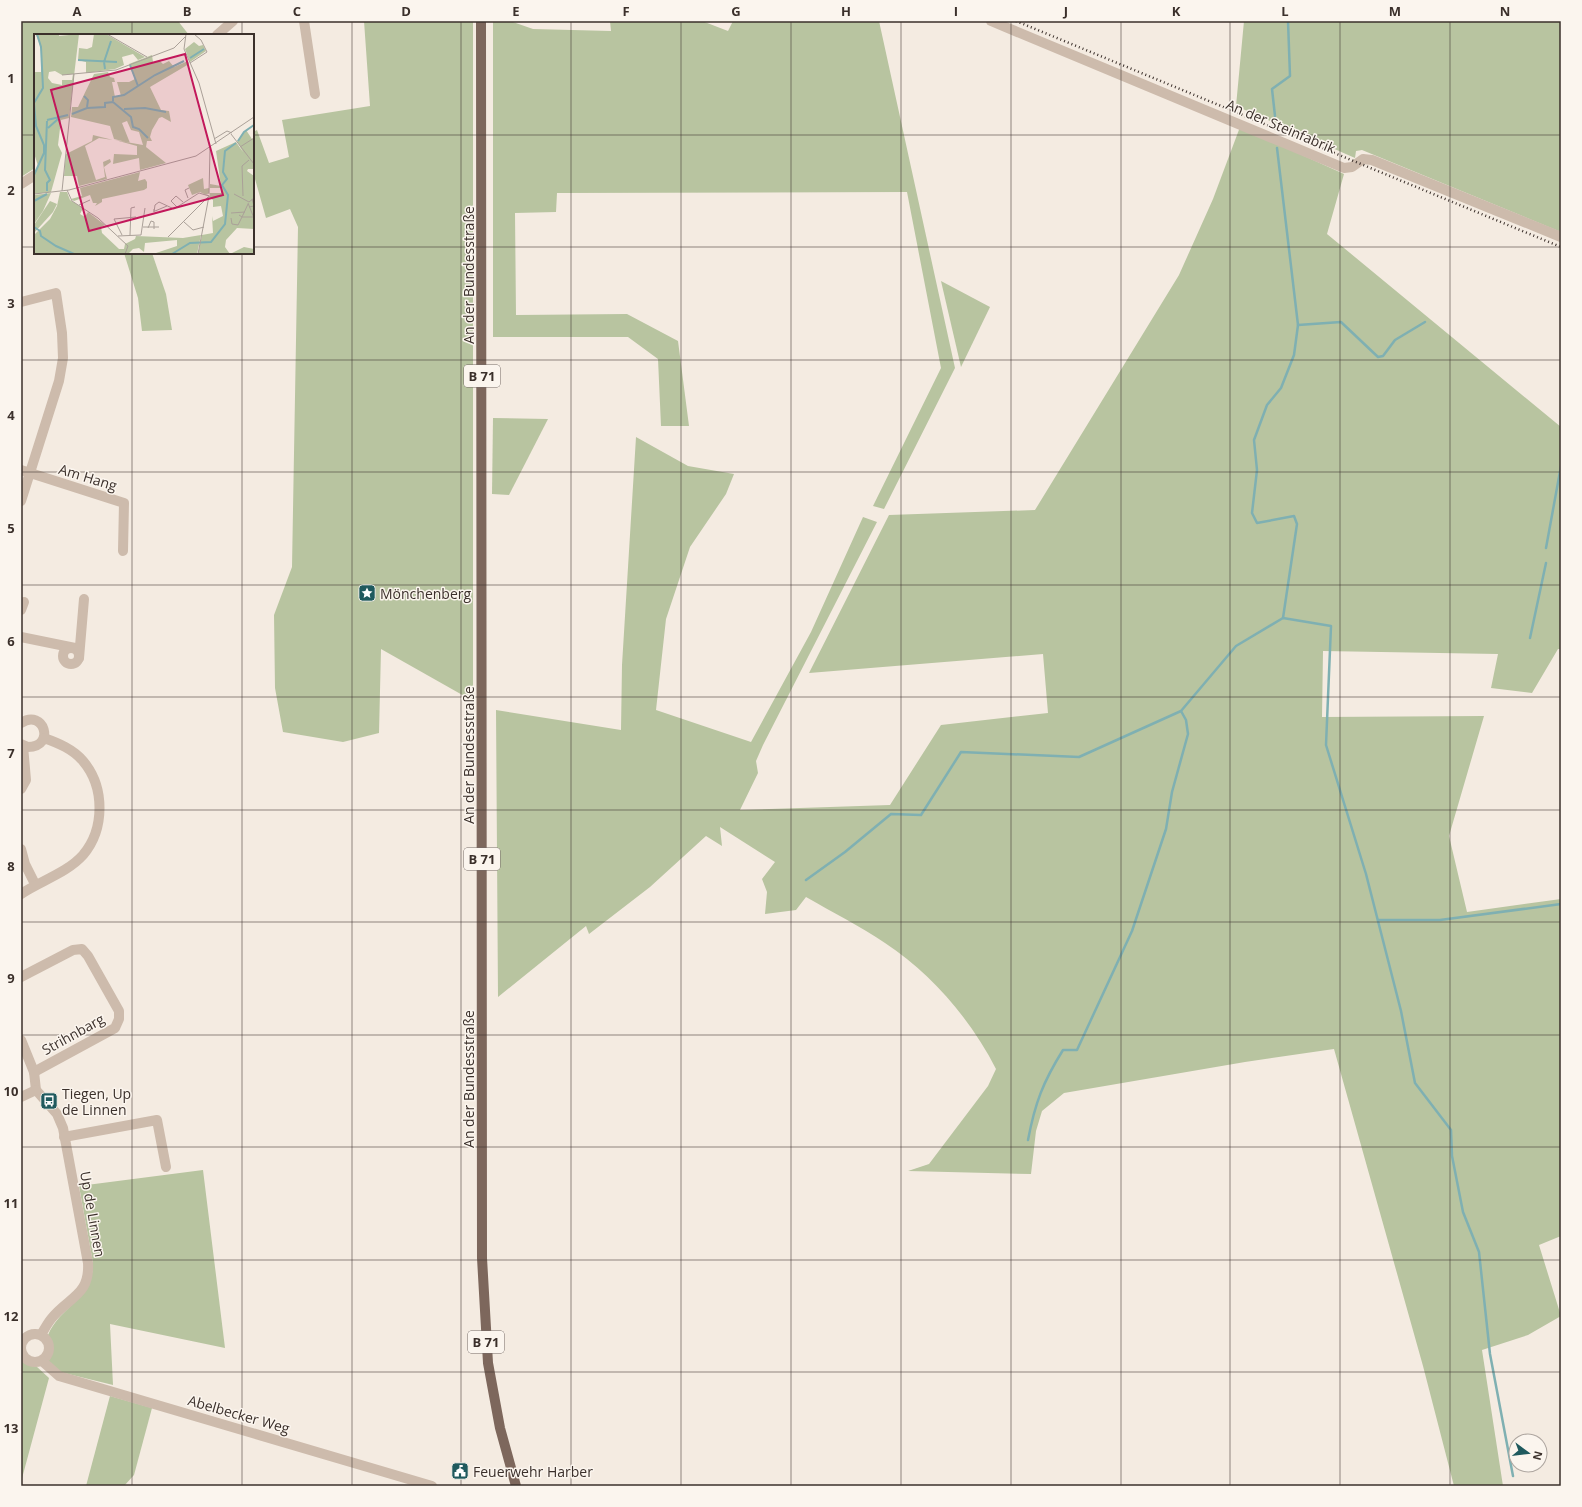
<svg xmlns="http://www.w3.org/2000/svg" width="1582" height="1507" font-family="'Open Sans',sans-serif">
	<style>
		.green { fill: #b8c4a0 }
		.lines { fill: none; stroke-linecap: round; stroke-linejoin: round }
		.stream { stroke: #7fb0b2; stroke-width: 2.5 }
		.minor { stroke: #cdbbac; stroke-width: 10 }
		.major { stroke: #7d675c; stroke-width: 10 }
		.rail { stroke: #3b302b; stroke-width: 2.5; stroke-dasharray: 1 3; stroke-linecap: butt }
		.grid { fill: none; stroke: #3b302b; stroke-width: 1; stroke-opacity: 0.55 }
		.labels { text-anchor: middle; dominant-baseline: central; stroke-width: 3; stroke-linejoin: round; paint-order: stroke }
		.shield { fill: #fbf5ee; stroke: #756b66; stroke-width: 1 }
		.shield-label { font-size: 13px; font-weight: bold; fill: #3b302b }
		.street-label { font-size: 14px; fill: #3b302b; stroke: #fbf5ee }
		.poi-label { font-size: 14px; fill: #3b302b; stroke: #fbf5ee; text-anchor: start }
		.inset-river { fill: none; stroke: #7fb0b2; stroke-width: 2 }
		.inset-road { fill: none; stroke: #aaa098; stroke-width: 1 }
		.view { fill: #c2185b; fill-opacity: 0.15; stroke: #c2185b; stroke-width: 2 }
		.inset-edge { fill: none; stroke: #3b302b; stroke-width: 2 }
		.neatline { fill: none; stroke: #3b302b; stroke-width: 1.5 }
		.grid-label { font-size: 13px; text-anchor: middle; font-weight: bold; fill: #3b302b }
	</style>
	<rect width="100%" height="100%" fill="#f4ebe1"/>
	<g class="green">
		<polygon points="21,21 178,21 189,35 35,35 35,168 21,177"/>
		<polygon points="364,21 473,21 473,701 381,649 379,733 343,742 283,732 275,688 274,615 292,567 298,227 290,209 266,218 253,172 253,132 257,130 269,163 289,157 282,120 370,106"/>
		<polygon points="493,21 510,21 533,29 611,31 610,21 702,21 728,31 733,21 879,21 955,368 884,509 873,506 941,368 907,192 557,193 556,212 515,213 516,315 627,314 678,341 689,426 661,426 658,359 628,337 493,337"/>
		<polygon points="1244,21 1561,21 1561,232 1362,150 1356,151 1355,158 1236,106"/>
		<path d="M 1240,127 L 1344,174 L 1327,234 L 1561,427 L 1561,649 L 1558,649 L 1532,693 L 1491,688 L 1498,654 L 1323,651 L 1322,717 L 1484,716 L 1449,836 L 1467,912 L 1561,899 L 1561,1236 L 1539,1245 L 1561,1316 L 1528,1335 L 1482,1350 L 1503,1486 L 1454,1486 L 1423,1366 L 1334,1049 L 1245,1062 L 1064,1093 L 1042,1111 L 1036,1131 L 1031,1174 L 908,1171 L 929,1164 L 988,1086 L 996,1069 C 971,1020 932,974 885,943 C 860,926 832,912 806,897 L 796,910 L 765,914 L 767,892 L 762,879 L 775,862 L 720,827 L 722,846 L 706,836 L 650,887 L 589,934 L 586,926 L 498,997 L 496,710 L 621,730 L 622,665 L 636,437 L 688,466 L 734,474 L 726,494 L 690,547 L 666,619 L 656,710 L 751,742 L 811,632 L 863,517 L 877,522 L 763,745 L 756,761 L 758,773 L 740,810 L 890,805 L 941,725 L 1048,713 L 1043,654 L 809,673 L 889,515 L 1035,510 L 1179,275 L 1213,199 Z"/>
		<polygon points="124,253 152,253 166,294 172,330 142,331 138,298"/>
		<polygon points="941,281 990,307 961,367"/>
		<polygon points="493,418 548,419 509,495 492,494"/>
		<path d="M 203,1170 L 225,1348 L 110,1324 L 113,1385 L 60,1372 L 46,1360 C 54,1353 52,1344 48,1335 C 61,1305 93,1300 93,1263 L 79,1186 Z"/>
		<polygon points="21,1361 26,1364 36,1366 49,1378 21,1482"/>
		<polygon points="110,1396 152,1408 134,1475 124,1486 86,1486"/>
	</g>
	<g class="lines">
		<g class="stream">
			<polyline points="1275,116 1272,89 1290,76 1288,21"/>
			<polyline points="1277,148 1298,325 1294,355 1281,388 1267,405 1254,440 1257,470 1252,513 1257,523 1294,516 1297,524 1283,618"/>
			<polyline points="1298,325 1341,322 1378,357 1383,356 1395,340 1425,322"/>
			<polyline points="1546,548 1561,466"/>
			<polyline points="1530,638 1546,563"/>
			<polyline points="806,880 845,852 891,814 921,815 961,752 1079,757 1181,711 1236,646 1283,618 1331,626 1326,745 1366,874 1401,1011 1415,1083 1451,1130 1452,1156 1463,1212 1479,1252 1490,1354 1513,1476"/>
			<polyline points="1378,920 1440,920 1561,904"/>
			<path d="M 1028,1140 C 1035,1103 1043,1082 1063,1050 L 1077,1050 L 1132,931 L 1166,829 L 1172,792 L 1188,734 L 1186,720 L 1181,711"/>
		</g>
		<g class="minor">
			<polyline points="304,21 315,94"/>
			<polyline points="991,21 1344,168 1352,167 1363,159 1372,160 1561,237"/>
			<polyline points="217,35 233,21"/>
			<polyline points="21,184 35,175"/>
			<polyline points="21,302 56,293 62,333 63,358 59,381 21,501"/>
			<polyline points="21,470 124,503 123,551"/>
			<polyline points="21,610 24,602"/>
			<polyline points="21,637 75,648"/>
			<circle cx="71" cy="656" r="8"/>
			<polyline points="79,658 84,599"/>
			<path d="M 21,723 C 44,708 56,747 28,747 L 21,744"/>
			<polyline points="21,789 26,780 23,746"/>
			<polyline points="21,849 25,864 35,884"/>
			<path d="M 21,894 C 40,881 67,873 83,855 C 105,829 105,787 83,761 C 73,749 58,743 44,738"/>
			<polyline points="21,977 73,950 82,949 88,956 119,1011 119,1019 115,1028 34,1072"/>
			<path d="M 21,1040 L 34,1072 L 36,1090 L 57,1114 L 63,1128 L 88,1263 C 90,1296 68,1297 51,1319 C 47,1324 44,1330 41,1335"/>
			<polyline points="21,1097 36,1090"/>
			<polyline points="64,1137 157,1120 166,1167"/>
			<circle cx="35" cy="1348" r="14"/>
			<polyline points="42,1361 59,1376 432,1486"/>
		</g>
		<polyline class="major" points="481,21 482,1258 488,1363 500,1428 516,1486"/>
		<polyline class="rail" points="1016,21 1561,247"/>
	</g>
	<path class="grid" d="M 132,21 L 132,35M 242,21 L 242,35M 352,21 L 352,1486M 461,21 L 461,1486M 571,21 L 571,1486M 681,21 L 681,1486M 791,21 L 791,1486M 901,21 L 901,1486M 1011,21 L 1011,1486M 1121,21 L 1121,1486M 1230,21 L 1230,1486M 1340,21 L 1340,1486M 1450,21 L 1450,1486M 21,135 L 35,135M 253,135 L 1561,135M 21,247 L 35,247M 253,247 L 1561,247M 132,253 L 132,1486M 242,253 L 242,1486M 21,360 L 1561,360M 21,472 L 1561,472M 21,585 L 1561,585M 21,697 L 1561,697M 21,810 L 1561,810M 21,922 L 1561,922M 21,1035 L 1561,1035M 21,1147 L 1561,1147M 21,1260 L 1561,1260M 21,1372 L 1561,1372"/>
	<defs>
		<symbol id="sight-square" viewBox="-11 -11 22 22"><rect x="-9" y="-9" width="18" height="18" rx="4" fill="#1f5a5e" stroke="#fbf5ee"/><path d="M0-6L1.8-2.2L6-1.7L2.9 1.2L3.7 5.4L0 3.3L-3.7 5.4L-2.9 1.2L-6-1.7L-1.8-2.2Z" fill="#fff"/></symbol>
		<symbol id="bus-square" viewBox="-11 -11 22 22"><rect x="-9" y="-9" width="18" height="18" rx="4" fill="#1f5a5e" stroke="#fbf5ee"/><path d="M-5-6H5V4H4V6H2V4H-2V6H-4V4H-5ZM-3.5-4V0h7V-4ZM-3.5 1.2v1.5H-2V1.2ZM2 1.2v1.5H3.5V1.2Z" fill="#fff"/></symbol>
		<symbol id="civic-square" viewBox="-11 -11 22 22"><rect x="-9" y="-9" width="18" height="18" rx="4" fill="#1f5a5e" stroke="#fbf5ee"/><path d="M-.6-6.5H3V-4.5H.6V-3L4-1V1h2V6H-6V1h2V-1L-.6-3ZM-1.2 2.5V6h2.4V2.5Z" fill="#fff"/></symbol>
	</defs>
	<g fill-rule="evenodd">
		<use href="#sight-square" x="357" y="583" width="20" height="20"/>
		<use href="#bus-square" x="39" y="1091" width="20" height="20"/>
		<use href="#civic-square" x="450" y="1461" width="20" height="20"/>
	</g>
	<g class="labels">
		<g class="shield">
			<rect x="464" y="365" width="36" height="22" rx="3"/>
			<rect x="464" y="848" width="36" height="22" rx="3"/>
			<rect x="468" y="1331" width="36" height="22" rx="3"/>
		</g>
		<g class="shield-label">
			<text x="482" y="376">B 71</text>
			<text x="482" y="859">B 71</text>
			<text x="486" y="1342">B 71</text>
		</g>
		<g class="street-label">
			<text transform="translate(1281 126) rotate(23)">An der Steinfabrik</text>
			<text transform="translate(468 275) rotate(-90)">An der Bundesstraße</text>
			<text transform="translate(88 477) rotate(17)">Am Hang</text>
			<text transform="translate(468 755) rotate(-90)">An der Bundesstraße</text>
			<text transform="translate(73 1034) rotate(-29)">Strihnbarg</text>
			<text transform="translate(468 1079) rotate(-90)">An der Bundesstraße</text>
			<text transform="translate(93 1214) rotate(80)">Up de Linnen</text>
			<text transform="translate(239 1414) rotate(16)">Abelbecker Weg</text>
		</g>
		<g class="poi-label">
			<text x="380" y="593">Mönchenberg</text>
			<text x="62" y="1093">Tiegen, Up<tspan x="62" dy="16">de Linnen</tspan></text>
			<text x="473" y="1471">Feuerwehr Harber</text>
		</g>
	</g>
	<g transform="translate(34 34)">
		<rect width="220" height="220" fill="#f4ebe1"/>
		<path d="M 25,0 L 25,2 L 45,0 L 35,84 L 27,86 L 24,111 L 28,119 L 17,158 L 0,160 L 0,139 L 4,132 L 0,119 L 0,29 L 1,38 L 7,38 L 7,13 L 2,1 ZM 21,37 L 28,41 L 39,40 L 38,46 L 28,46 L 28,51 L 18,49 L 14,44 L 15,38 ZM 60,0 L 72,0 L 111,23 L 104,26 L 99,20 L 88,23 L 90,31 L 81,35 L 52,39 L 52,28 L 44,26 L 45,14 L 53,15 L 58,13 ZM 160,8 L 165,12 L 169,11 L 172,17 L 156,28 L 151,15 ZM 118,21 L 119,28 L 126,27 L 129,30 L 135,27 L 140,33 L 154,27 L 155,30 L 116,53 L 127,76 L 135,77 L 137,88 L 128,83 L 125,84 L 118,96 L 116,103 L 118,107 L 113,107 L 112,113 L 132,129 L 106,136 L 105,124 L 79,130 L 80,120 L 103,121 L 103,112 L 81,106 L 109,111 L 105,98 L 97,96 L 93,87 L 88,89 L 96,109 L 80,105 L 76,92 L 37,83 L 38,73 L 44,73 L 60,40 L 74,38 L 76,43 L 80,44 L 81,48 L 78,48 L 81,63 L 87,62 L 83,48 L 95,48 L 101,45 L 95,30 ZM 212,96 L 218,105 L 220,104 L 220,135 L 214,135 L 213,137 L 220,142 L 220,195 L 203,194 L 192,206 L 191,213 L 196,220 L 210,213 L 220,215 L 220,220 L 164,220 L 168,201 L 179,199 L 178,182 L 179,187 L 189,182 L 187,172 L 179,173 L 179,166 L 175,163 L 176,159 L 187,159 L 187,154 L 176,154 L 176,150 L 187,152 L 182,117 L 202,108 L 209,118 L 203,107 ZM 59,101 L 79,106 L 65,104 L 51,112 L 62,146 L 71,143 L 69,128 L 76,125 L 77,128 L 70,133 L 73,145 L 45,152 L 43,142 L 30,142 L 32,120 L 58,107 ZM 106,138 L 104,147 L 111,145 L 113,148 L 113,154 L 110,156 L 68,165 L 68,168 L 61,172 L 63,169 L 59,169 L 56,161 L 40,167 L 37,165 L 48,162 L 46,154 ZM 169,144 L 170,155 L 175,154 L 175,159 L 172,161 L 166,158 L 158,161 L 154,151 ZM 26,158 L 33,158 L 36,166 L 49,174 L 46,180 L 51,183 L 54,178 L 71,191 L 67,193 L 68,199 L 85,215 L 90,215 L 91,210 L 101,205 L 102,202 L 149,204 L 167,201 L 163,220 L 119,220 L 143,212 L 143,206 L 111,209 L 110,218 L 105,214 L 99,215 L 94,220 L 0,220 L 0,201 L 16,185 L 23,172 ZM 17,159 L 9,177 L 0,190 L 0,161 ZM 16,167 L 23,170 L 19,178 L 0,199 L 0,191 Z" fill="#b8c4a0" fill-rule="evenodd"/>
		<path class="inset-river" d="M 156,24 L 170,15M 44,26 L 83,28M 96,31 L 104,52M 71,35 L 70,28 L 77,7M 50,62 L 54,66 L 53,73M 79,67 L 79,63 L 90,61 L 121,41 L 150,27M 90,75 L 111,74 L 132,78M 38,80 L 53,74 L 71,73 L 71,69 L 79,68 L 97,83 L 99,93 L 105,95 L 114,104M 13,86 L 34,81M 13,87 L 11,136 L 16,146 L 13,149 L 13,157M 14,94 L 24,85M 204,107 L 210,98 L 220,91M 0,141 L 10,119 L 10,111 L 2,92 L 0,69 L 9,54 L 7,13 L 3,0M 0,167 L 13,160M 0,193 L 6,197 L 7,202 L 22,212 L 40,220 L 50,220M 138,220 L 156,209 L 177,208 L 191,190 L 194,161 L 188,151 L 193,145 L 189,138 L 191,117 L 202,109"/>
		<path class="inset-road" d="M 73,0 L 113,23M 152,0 L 150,15 L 165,49 L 182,110M 156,29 L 173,18 L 167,6 L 160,0M 28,41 L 82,36 L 140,14 L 151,3M 197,100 L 220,130M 180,105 L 193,97 L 198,99M 206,113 L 220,104M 33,156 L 38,167 L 64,184 L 94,212 L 91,220M 28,157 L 40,40M 0,160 L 35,156 L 162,122 L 220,83M 175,160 L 176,115M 200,160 L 215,168 L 220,164M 209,162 L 208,132 L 215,126M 154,164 L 151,156 L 155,154M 214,169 L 220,184M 45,171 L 56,166M 143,173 L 137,167 L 142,162 L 149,168M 215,173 L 220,172 L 218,165M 120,175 L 120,178 L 121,171 L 125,168 L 140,175 L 165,159 L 175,162 L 173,161M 121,177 L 133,172M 197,179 L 211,178M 205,181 L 208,183 L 214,170M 197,184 L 198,190 L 204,191 L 208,183 L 220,183M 150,188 L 159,196 L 170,193M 109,193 L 125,193M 114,194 L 117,187 L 120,188 L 120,195M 88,201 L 80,185 L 102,183M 96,201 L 97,174 L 101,173M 84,202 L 107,201 L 111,174M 134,203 L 174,163M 164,220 L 175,162"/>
		<path class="view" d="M 151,20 L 189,161 L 55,197 L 17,56 Z"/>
		<rect width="220" height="220" class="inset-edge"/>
	</g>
	<rect width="1582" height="1507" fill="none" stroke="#fbf5ee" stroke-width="44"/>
	<g transform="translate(1528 1453) rotate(105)"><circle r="19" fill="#fbf5ee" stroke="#aea6a0"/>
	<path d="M0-3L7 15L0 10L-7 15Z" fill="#1f5a5e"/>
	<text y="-6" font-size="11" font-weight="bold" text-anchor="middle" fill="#3b302b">N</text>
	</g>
	<rect x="22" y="22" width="1538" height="1463" class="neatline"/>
	<g class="grid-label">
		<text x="77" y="16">A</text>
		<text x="187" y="16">B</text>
		<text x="297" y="16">C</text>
		<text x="406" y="16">D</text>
		<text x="516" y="16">E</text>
		<text x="626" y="16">F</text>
		<text x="736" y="16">G</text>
		<text x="846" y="16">H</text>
		<text x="956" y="16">I</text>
		<text x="1066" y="16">J</text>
		<text x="1176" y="16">K</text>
		<text x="1285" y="16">L</text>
		<text x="1395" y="16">M</text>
		<text x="1505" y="16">N</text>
		<text x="11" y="83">1</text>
		<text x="11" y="195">2</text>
		<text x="11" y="308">3</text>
		<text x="11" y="420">4</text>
		<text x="11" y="533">5</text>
		<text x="11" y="646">6</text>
		<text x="11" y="758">7</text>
		<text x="11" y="871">8</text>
		<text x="11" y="983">9</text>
		<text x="11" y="1096">10</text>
		<text x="11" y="1208">11</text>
		<text x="11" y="1321">12</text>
		<text x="11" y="1433">13</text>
	</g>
</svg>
